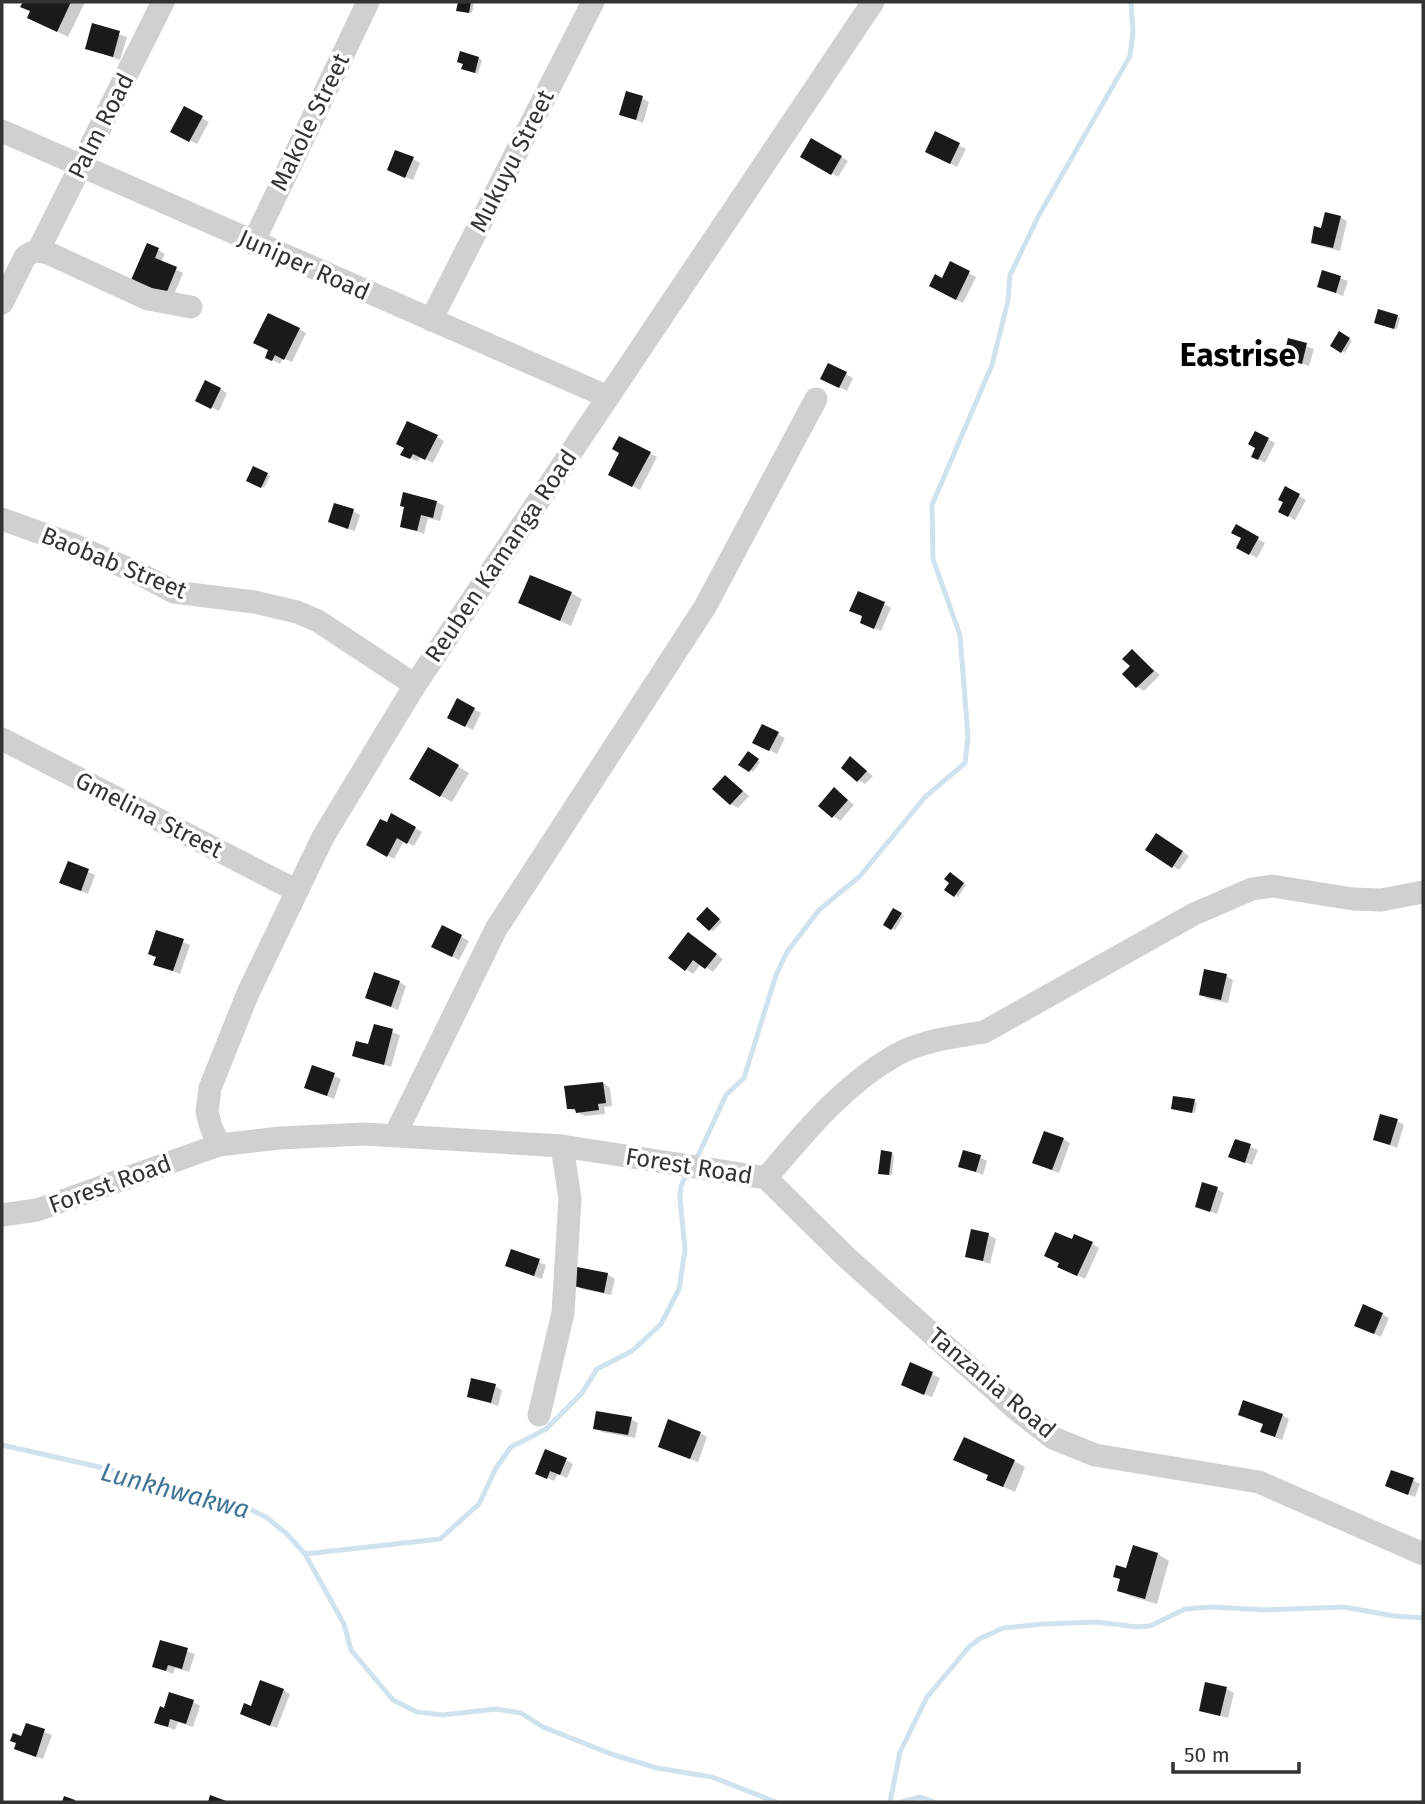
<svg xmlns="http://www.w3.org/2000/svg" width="1425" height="1804" font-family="'Fira Sans',sans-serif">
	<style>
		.shadow { fill: #0003 }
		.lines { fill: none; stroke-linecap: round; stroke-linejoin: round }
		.stream { stroke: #cfe2ee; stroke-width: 5 }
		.building { fill: #1a1a1a }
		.minor { stroke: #d0d0d0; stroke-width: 23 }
		.labels { text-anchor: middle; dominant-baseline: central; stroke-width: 7; stroke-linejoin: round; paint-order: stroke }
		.street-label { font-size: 24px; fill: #333; stroke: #fff }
		.water-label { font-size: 26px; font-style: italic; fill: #3f7597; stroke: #fff }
		.district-label { font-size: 32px; font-weight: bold; fill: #000; stroke: #fff }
	</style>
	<rect width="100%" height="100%" fill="#fff"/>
	<g class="shadow">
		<polygon points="25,2 85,2 68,37 40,23 32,11 23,6"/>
		<polygon points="459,2 474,2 472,13 458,10"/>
		<polygon points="93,26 127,37 120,60 87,48"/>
		<polygon points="462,53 482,60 478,74 466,70"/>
		<polygon points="642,98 649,102 643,123 621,114"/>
		<polygon points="185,109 209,122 197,144 173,131"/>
		<polygon points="936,133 966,149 957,167 934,155"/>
		<polygon points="812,140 848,161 838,177 803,156"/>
		<polygon points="413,159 420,163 413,180 396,173"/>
		<polygon points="1340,217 1347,221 1340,251 1320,246 1313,242 1323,230"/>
		<polygon points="158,250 165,254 161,262 183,273 173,297 141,283"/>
		<polygon points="951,264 976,277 963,303 938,290"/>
		<polygon points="1324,272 1348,281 1343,296 1319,286"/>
		<polygon points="1397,316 1400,318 1397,329 1379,324"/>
		<polygon points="299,329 306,333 292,362 283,358 280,364 267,357"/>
		<polygon points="1339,333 1352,341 1345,353 1332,346"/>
		<polygon points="1289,341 1314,349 1309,366 1285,358"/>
		<polygon points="829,365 853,378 847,391 829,382"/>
		<polygon points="220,389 227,393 219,411 205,404"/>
		<polygon points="1256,433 1275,443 1265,463 1253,456 1257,448"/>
		<polygon points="437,437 444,441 433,463 420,456 418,462 410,458 406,448"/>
		<polygon points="620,438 657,457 640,490 617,478 621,453"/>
		<polygon points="254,469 270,476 264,488 249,480"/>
		<polygon points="1286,488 1306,500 1295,520 1280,511 1285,502"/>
		<polygon points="437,502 444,506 440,521 428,518 424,534 402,526"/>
		<polygon points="353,511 360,515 355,531 330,522"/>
		<polygon points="1237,527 1265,543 1257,558 1238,547 1243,538"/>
		<polygon points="571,593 582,599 571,626 521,603"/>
		<polygon points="884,604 891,608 881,631 869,626"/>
		<polygon points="1132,651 1160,675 1144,691 1137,687 1132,666"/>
		<polygon points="458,701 481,713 473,730 450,717"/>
		<polygon points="763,726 785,738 777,754 754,742"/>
		<polygon points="429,749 469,773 452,802 411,779"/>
		<polygon points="748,753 760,762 753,772 741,764"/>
		<polygon points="851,759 873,776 865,784 858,780"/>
		<polygon points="726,777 749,796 738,808 731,804"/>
		<polygon points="841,794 854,805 840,821 820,806"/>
		<polygon points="392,815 422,832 414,846 404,841 394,859 368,845 387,824"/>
		<polygon points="1164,839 1189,856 1179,870 1173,866"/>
		<polygon points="69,863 95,875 88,894 68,886"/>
		<polygon points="950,874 966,885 958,897 947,889 951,882"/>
		<polygon points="894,910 904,916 895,930 885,925"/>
		<polygon points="710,911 722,922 713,931 710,930"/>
		<polygon points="443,927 469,941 459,960 440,950"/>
		<polygon points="157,932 190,945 180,974 155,964 157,957"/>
		<polygon points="689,934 723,959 713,972 701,964 693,974 670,958"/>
		<polygon points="1226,976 1233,980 1228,1003 1208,999 1201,995"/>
		<polygon points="399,982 406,986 398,1010 367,997"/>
		<polygon points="375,1026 400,1035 391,1067 354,1055 369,1047"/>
		<polygon points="313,1067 341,1079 334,1099 306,1087"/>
		<polygon points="603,1083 610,1088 612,1106 604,1107 605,1114 585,1116 569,1108"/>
		<polygon points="1194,1101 1197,1103 1195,1113 1175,1110"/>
		<polygon points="1397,1121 1404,1125 1397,1148 1375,1139"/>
		<polygon points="1063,1139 1070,1143 1059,1173 1041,1166"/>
		<polygon points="1236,1141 1258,1150 1252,1165 1231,1156"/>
		<polygon points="891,1153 894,1155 892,1175 883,1174"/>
		<polygon points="980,1157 987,1161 983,1175 960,1166"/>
		<polygon points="1217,1189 1224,1193 1217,1214 1197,1206"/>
		<polygon points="989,1235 996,1239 990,1264 967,1256"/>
		<polygon points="1073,1241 1092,1244 1099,1248 1085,1279 1066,1270"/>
		<polygon points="512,1251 546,1265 542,1279 514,1269"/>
		<polygon points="579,1269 608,1275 615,1279 611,1295 582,1289 575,1285"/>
		<polygon points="1382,1314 1389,1318 1381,1337 1363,1329"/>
		<polygon points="911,1365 940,1378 932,1397 910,1389"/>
		<polygon points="495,1386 502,1390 498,1406 469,1396"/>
		<polygon points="1240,1415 1282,1415 1289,1419 1282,1440 1270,1435 1265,1425"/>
		<polygon points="631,1419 638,1423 635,1438 602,1432 595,1428"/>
		<polygon points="700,1433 707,1437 698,1462 667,1450"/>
		<polygon points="566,1460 573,1464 567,1478 558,1474 554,1481 537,1473"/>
		<polygon points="1014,1461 1025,1467 1015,1492 999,1485 990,1476 966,1466"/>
		<polygon points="1413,1480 1420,1484 1415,1497 1387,1486"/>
		<polygon points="1134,1547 1158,1554 1169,1561 1157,1604 1130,1596 1119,1590 1122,1580 1115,1576 1127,1570"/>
		<polygon points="161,1642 195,1654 189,1672 175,1668 173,1674 154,1666"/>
		<polygon points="1227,1689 1234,1693 1228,1718 1201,1710"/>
		<polygon points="283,1690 290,1694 277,1728 242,1714"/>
		<polygon points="193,1702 200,1706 193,1727 178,1722 175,1730 156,1722 165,1710"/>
		<polygon points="27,1725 52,1735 43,1759 23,1752"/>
	</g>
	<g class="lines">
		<g class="stream">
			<polyline points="696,1160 726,1095 744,1078 776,975 787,952 819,910 860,876 925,797 965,763 968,737 960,635 933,559 932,505 992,365 1008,301 1010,275 1039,215 1130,56 1133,32 1131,2"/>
			<polyline points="2,1445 108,1469 189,1494 241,1505 266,1517 287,1534 305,1554 344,1624 351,1650 393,1700 417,1712 443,1715 496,1709 521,1713 543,1727 614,1755 657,1768 712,1777 776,1802"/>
			<polyline points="305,1554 440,1539 479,1504 496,1468 511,1447 546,1429 582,1393 597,1369 632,1351 661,1324 679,1289 685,1250 680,1198 681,1186 688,1171"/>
			<polyline points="890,1802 900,1752 927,1697 969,1647 979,1639 1003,1628 1043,1624 1097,1622 1137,1627 1150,1626 1185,1609 1212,1607 1265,1610 1344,1607 1394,1616 1423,1618"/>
			<polyline points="901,1802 920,1797 934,1802"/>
		</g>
	</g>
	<g class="building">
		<polygon points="23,2 71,2 57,32 27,18 30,11 20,7"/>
		<polygon points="458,2 471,2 469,13 456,11"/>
		<polygon points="92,23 120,31 113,57 85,49"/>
		<polygon points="460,51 479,57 475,73 461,69 463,64 457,62"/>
		<polygon points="626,91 643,96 636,120 619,115"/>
		<polygon points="184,106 203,116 189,142 170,132"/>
		<polygon points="935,131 960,143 950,164 925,152"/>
		<polygon points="811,138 842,156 831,175 800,157"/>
		<polygon points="395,150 414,157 405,178 387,170"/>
		<polygon points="1325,212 1341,216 1333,248 1311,243 1314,226 1321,228"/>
		<polygon points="147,243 159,248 155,258 177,267 166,294 131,280"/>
		<polygon points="950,261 970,271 956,300 929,286 935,274 942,278"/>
		<polygon points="1322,270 1341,276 1336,293 1317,287"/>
		<polygon points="1378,309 1398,315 1394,329 1374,323"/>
		<polygon points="268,313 300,328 284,360 275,355 272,361 265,358 268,350 253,343"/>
		<polygon points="1339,331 1350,338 1341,353 1330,346"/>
		<polygon points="1288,338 1307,343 1302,364 1283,359"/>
		<polygon points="828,363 847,372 839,388 820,379"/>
		<polygon points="205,380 221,388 211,409 195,401"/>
		<polygon points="407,421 438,435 425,460 413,454 410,459 400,455 404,448 396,444"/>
		<polygon points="1255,431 1269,438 1258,460 1251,457 1255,448 1248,444"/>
		<polygon points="619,436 651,452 632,487 608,475 619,453 612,449"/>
		<polygon points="253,466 268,473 261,488 246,481"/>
		<polygon points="1285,486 1300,494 1288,517 1278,512 1283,502 1278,500"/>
		<polygon points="403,492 437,501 433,518 421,515 417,531 400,527 404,507 400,506"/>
		<polygon points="334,503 354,509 348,529 328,522"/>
		<polygon points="1236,524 1259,537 1249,555 1236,548 1241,538 1231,533"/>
		<polygon points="530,575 572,592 560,621 518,603"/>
		<polygon points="858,591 885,602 874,629 860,623 862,616 849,611"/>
		<polygon points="1132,649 1154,671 1136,688 1122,674 1130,666 1122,659"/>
		<polygon points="457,698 475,708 465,727 447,718"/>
		<polygon points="762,724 779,732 769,751 752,743"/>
		<polygon points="428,747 459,765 440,797 409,779"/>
		<polygon points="748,751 759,759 749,772 738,765"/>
		<polygon points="850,756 867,771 857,782 841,768"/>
		<polygon points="725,775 743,791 730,805 712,789"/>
		<polygon points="834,787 848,800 832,818 818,806"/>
		<polygon points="391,813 416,827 407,844 397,838 387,857 366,845 380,819 387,822"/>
		<polygon points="1156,833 1183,851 1172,868 1145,850"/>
		<polygon points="68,861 89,869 81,891 59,883"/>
		<polygon points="950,872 964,883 954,897 944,890 949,883 944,879"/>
		<polygon points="707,907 720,919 709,931 696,919"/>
		<polygon points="893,908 902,913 891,930 883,925"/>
		<polygon points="442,925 462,935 452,957 431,947"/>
		<polygon points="156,930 184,939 173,971 153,965 156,957 148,954"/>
		<polygon points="688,932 717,954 705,969 693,960 685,971 668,958"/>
		<polygon points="1204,969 1227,974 1221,1000 1199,995"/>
		<polygon points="374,972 400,981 391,1007 365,998"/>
		<polygon points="374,1024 393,1029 384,1065 352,1056 356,1041 368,1044"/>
		<polygon points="312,1065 335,1073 327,1096 304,1088"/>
		<polygon points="603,1082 606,1103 598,1104 599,1110 576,1113 575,1109 567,1109 564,1086"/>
		<polygon points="1173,1096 1195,1099 1192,1113 1171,1109"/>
		<polygon points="1380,1114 1398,1119 1390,1145 1373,1140"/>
		<polygon points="1044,1131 1064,1138 1052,1170 1032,1163"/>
		<polygon points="1235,1139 1251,1144 1245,1163 1228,1157"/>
		<polygon points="881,1150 892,1152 889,1175 878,1174"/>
		<polygon points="963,1150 981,1155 976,1172 958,1167"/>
		<polygon points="1202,1182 1218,1187 1210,1212 1195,1207"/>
		<polygon points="971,1229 989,1233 983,1261 965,1257"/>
		<polygon points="1055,1232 1072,1239 1074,1234 1093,1242 1077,1276 1057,1267 1059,1263 1044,1256"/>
		<polygon points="511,1249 540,1259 534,1276 505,1266"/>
		<polygon points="577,1267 608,1273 604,1293 573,1286"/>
		<polygon points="1363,1304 1383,1313 1374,1334 1354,1326"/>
		<polygon points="910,1362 933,1372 924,1395 901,1385"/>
		<polygon points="471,1378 496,1384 491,1403 467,1397"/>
		<polygon points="1243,1400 1283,1414 1275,1437 1260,1432 1263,1424 1238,1415"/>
		<polygon points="596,1411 632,1417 628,1435 593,1429"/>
		<polygon points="668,1419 701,1432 690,1459 658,1447"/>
		<polygon points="964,1437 1015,1460 1003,1487 986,1480 988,1475 953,1460"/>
		<polygon points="545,1449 567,1458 560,1475 550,1471 547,1479 535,1474"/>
		<polygon points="1391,1470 1414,1478 1408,1495 1385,1486"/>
		<polygon points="1133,1545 1158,1553 1145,1599 1117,1591 1120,1579 1113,1577 1116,1565 1126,1568"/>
		<polygon points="160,1640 188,1648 182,1669 168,1665 166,1671 152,1667"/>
		<polygon points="260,1680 284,1689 270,1726 240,1714 244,1703 251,1706"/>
		<polygon points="1205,1682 1227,1687 1220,1716 1199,1711"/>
		<polygon points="169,1692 194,1700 186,1724 170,1719 168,1727 154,1723 160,1706 164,1708"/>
		<polygon points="26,1723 45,1729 36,1757 14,1749 16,1743 10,1741 13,1733 21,1736"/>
		<polygon points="210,1795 229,1802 208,1802"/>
		<polygon points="64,1796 75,1800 75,1802 62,1802"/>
	</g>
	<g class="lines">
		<g class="minor">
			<polyline points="2,131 608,397"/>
			<polyline points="253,243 368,2"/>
			<polyline points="38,251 163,2"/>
			<path d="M 2,303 L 25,257 C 33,250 38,251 48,253 L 148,299 L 191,307"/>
			<polyline points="431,320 593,2"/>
			<polyline points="2,519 74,545 136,572 174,592 254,602 297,612 318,621 415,685"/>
			<polyline points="2,739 297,891"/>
			<polyline points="395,1135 496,929 705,607 816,399"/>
			<polyline points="219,1145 211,1127 207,1112 210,1088 248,993 323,837 415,685 873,2"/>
			<polyline points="766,1178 845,1256 1018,1411 1053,1438 1095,1455 1259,1482 1423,1554"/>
			<path d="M 766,1178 C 805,1132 843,1085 896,1055 C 920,1041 957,1036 984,1032 L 1194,914 L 1252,889 L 1272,886 L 1353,899 L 1381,900 L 1423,892"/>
			<polyline points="2,1215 37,1210 219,1145 280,1138 364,1134 562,1146 766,1178"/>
			<polyline points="539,1415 563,1313 570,1199 562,1146"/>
		</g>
	</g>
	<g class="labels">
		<g class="street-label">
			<text transform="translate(310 122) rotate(-64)">Makole Street</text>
			<text transform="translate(101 126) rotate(-63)">Palm Road</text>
			<text transform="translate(512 161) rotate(-63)">Mukuyu Street</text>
			<text transform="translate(304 265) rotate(24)">Juniper Road</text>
			<text transform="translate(501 556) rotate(-56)">Reuben Kamanga Road</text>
			<text transform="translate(114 563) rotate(22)">Baobab Street</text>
			<text transform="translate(149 815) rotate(27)">Gmelina Street</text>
			<text transform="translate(689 1166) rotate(9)">Forest Road</text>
			<text transform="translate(110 1184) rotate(-20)">Forest Road</text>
			<text transform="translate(992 1383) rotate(40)">Tanzania Road</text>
		</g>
		<g class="water-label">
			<text transform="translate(175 1491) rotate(15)">Lunkhwakwa</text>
		</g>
		<g class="district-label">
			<text x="1238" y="355">Eastrise</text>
		</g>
	</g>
	<rect width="1425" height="1804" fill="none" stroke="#333333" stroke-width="7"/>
	<path d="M1173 1762v10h126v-10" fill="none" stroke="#333333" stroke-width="3.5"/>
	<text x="1184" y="1762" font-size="21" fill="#333333" stroke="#ffffff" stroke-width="5" paint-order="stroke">50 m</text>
</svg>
